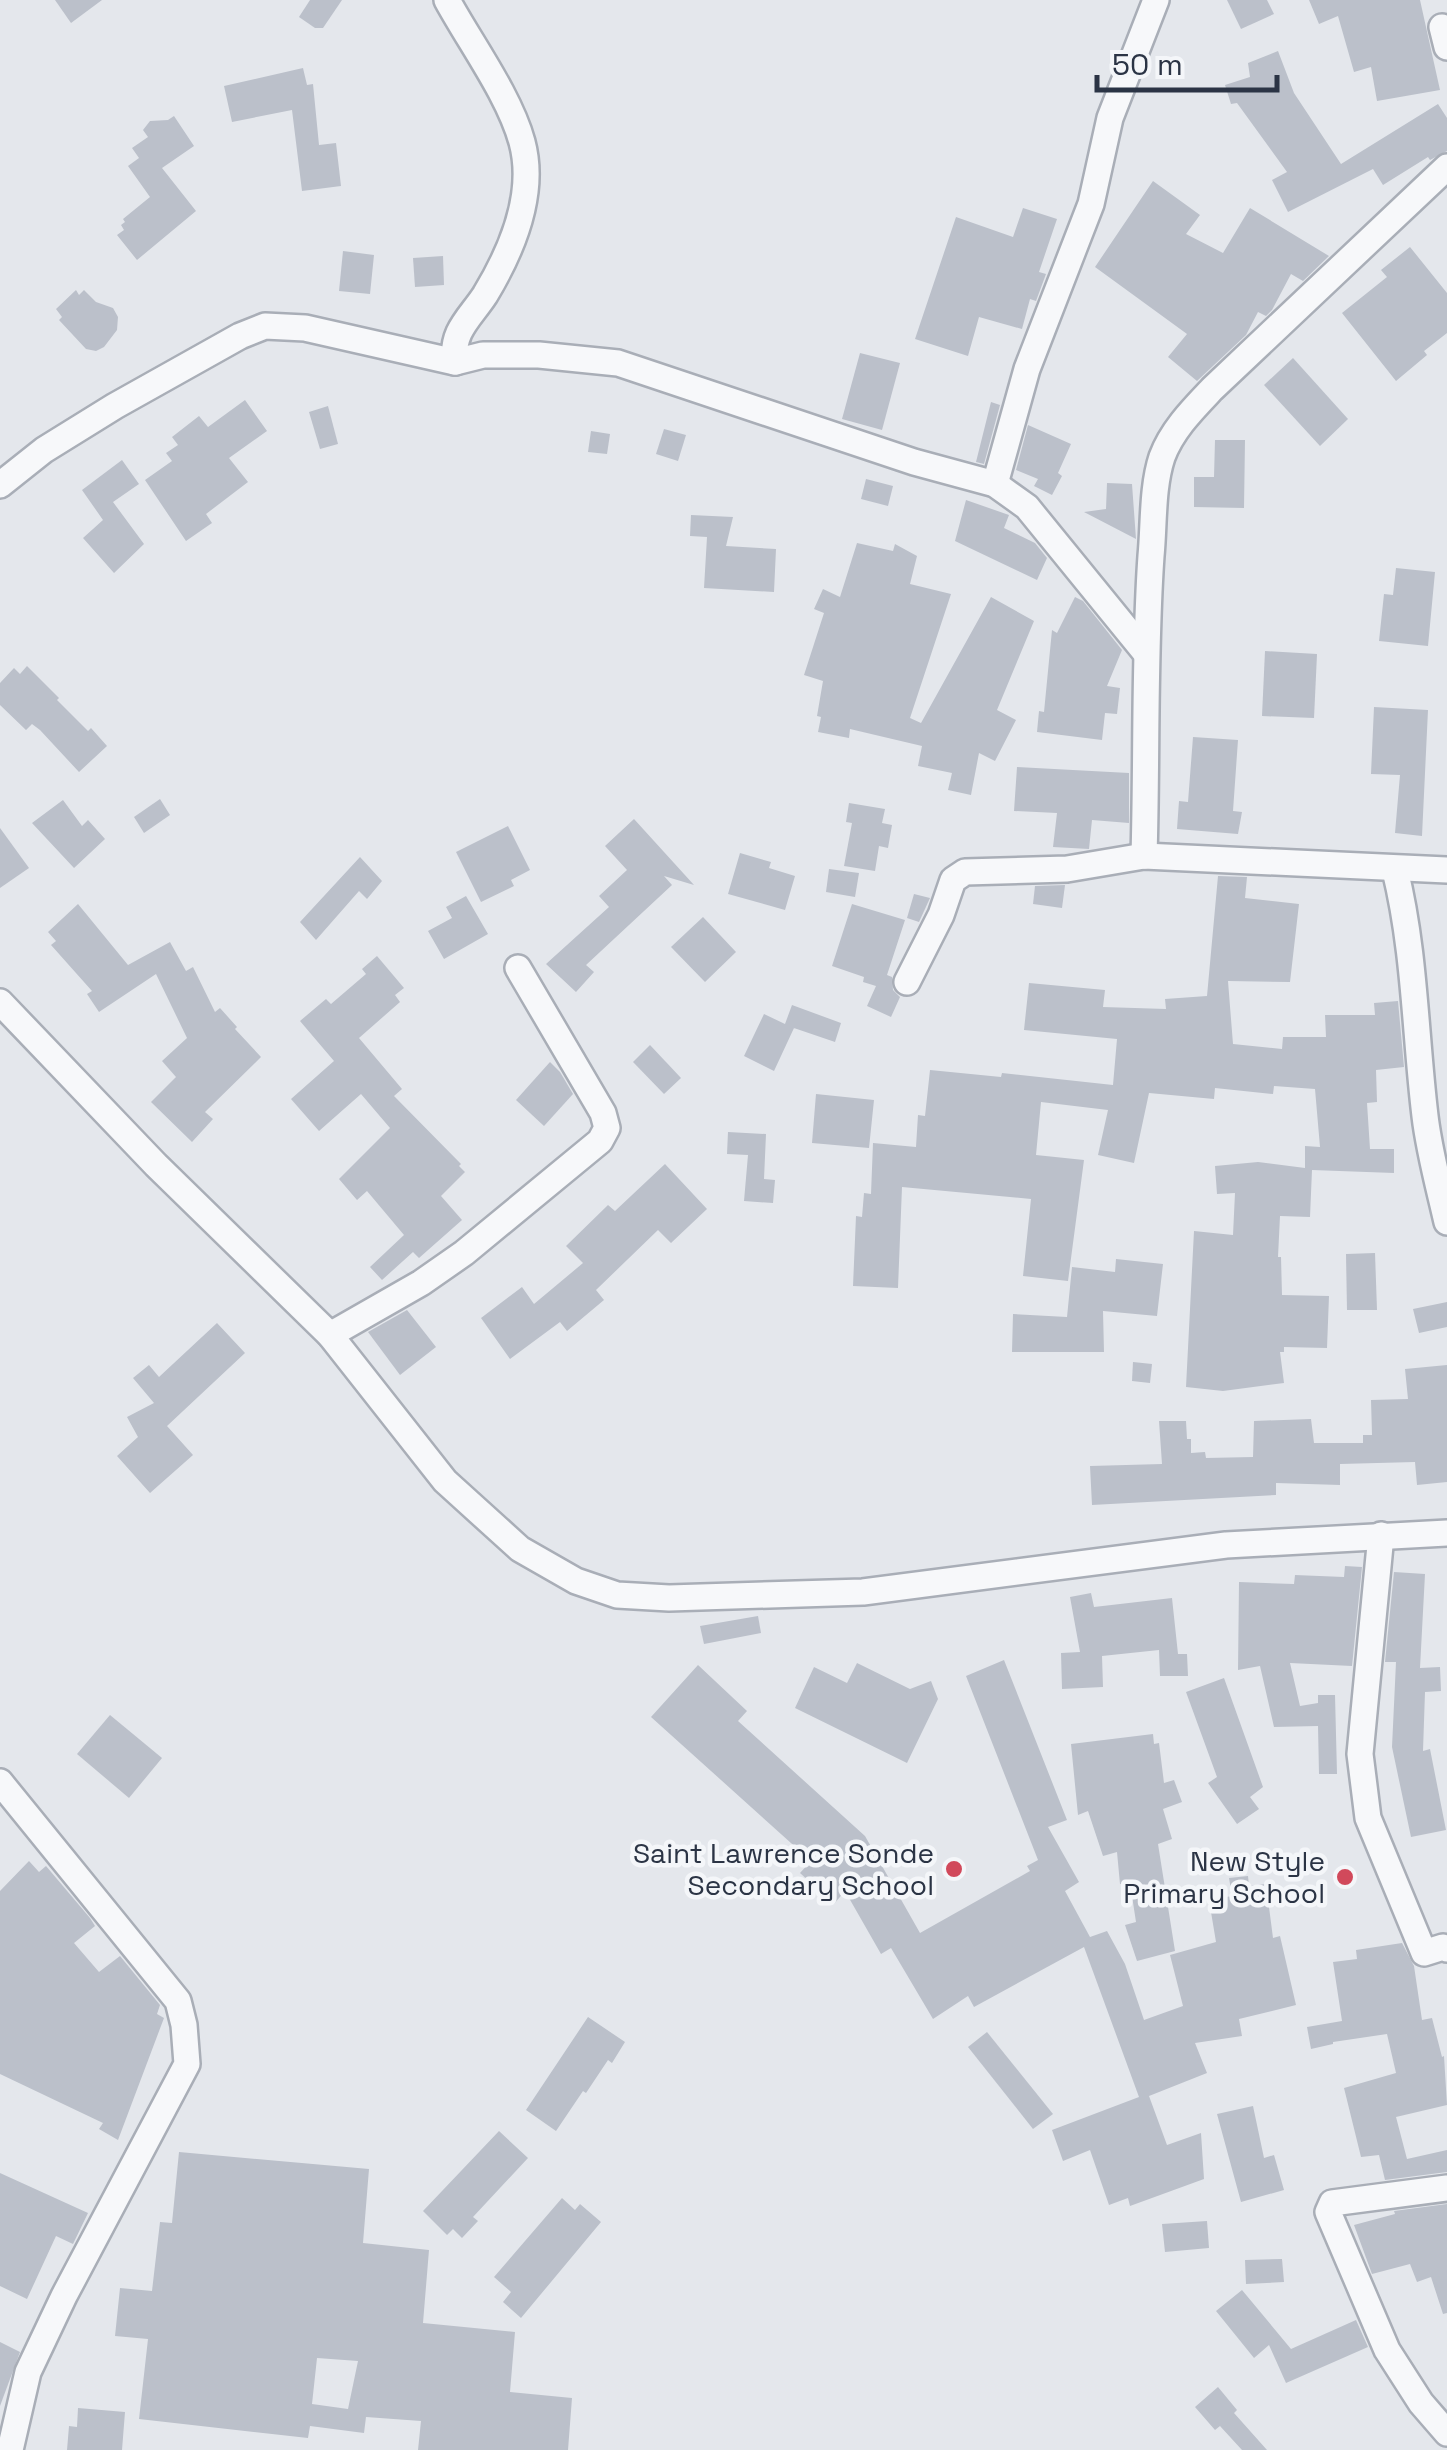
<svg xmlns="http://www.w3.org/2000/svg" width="1447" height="2450" font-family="'Space Grotesk',sans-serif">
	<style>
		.building { fill: #bbc0ca; fill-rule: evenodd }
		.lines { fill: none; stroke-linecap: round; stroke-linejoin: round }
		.minor-casing { stroke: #a9aeb7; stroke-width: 30 }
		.minor { stroke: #f7f8fa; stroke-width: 25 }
		.poi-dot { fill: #d1495b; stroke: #f4f6f9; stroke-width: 4 }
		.labels { text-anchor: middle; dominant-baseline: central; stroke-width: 9; stroke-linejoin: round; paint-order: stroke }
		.poi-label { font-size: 28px; fill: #2b3445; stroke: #f4f6f9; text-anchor: end }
	</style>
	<rect width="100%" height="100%" fill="#e4e7ec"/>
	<g class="building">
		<polygon points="55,0 102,0 71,23"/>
		<polygon points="310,0 342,0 323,28 315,28 299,17"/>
		<polygon points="1227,0 1267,0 1274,14 1241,29"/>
		<polygon points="1309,0 1420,0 1440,90 1377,101 1371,67 1354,72 1338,16 1319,24"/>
		<polygon points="1278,51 1294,93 1341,164 1438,104 1447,118 1447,151 1430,160 1428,157 1383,185 1373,169 1288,212 1272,180 1287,172 1237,103 1231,104 1225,85 1250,77 1248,63"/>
		<polygon points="303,68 307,85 313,84 319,145 336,143 341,186 302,191 292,110 232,122 224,86"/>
		<polygon points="174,116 194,146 162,168 196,211 137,260 117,235 124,230 121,225 125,222 123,219 150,197 128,166 139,158 132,148 148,137 143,130 150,121 168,120"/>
		<polygon points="1153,181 1200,215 1186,234 1223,253 1250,208 1329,256 1303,281 1291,274 1272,310 1266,316 1258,312 1246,335 1197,381 1168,357 1187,334 1095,267"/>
		<polygon points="1023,208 1057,219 1039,272 1046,274 1036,301 1030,299 1022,329 979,317 968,356 915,339 956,217 1013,237"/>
		<polygon points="1410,247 1447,293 1447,333 1424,351 1427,355 1396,381 1342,313 1387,277 1381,270"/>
		<polygon points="343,251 374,255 370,294 339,291"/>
		<polygon points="443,256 444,285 415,287 413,258"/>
		<polygon points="76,290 79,295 84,290 96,302 113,308 118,317 117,330 104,347 96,351 86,349 59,320 62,317 56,309"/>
		<polygon points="860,353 900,363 882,430 842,419"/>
		<polygon points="1293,358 1348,419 1320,446 1264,385"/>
		<polygon points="245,400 267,431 229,458 248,482 206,514 212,523 186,541 145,480 172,461 166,453 178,445 172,437 199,416 208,427"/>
		<polygon points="991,402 1000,405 984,464 976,462"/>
		<polygon points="328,406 338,444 320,449 309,412"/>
		<polygon points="1028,425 1071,444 1058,473 1062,476 1052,495 1034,486 1038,479 1016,470"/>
		<polygon points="664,429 686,435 678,461 656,454"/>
		<polygon points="591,431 610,434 607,454 588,452"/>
		<polygon points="1215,440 1245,440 1244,508 1194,507 1194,477 1214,477"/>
		<polygon points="122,460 139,484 113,502 144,544 114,573 83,538 103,520 82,490"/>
		<polygon points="866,479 893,486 888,506 861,499"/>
		<polygon points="1107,483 1132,484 1136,539 1084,512 1106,509"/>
		<polygon points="966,500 1009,515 1004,528 1035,543 1047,558 1037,580 955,541"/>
		<polygon points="691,515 733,517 726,546 776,549 774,592 704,588 707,537 690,536"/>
		<polygon points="857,543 893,551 895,544 917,556 910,584 951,594 910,718 921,723 991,597 1034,621 997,710 1016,720 995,761 979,753 971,795 948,790 952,773 918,766 922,746 850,729 849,738 818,732 821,717 817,716 823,681 804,675 824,613 814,609 823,589 840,597"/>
		<polygon points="1396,568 1435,572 1428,646 1379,641 1384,594 1393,595"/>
		<polygon points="1075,597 1083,601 1122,650 1107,686 1120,688 1117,714 1105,713 1102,740 1037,732 1039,711 1044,712 1052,630 1057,633"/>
		<polygon points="1265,651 1317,654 1314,718 1262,716"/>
		<polygon points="27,666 59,698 57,700 88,731 91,728 107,746 79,772 40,730 32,724 26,730 0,705 0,683 14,668 20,674"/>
		<polygon points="1374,707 1428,710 1422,836 1395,833 1400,775 1371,774"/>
		<polygon points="1193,737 1238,740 1233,811 1242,812 1238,834 1177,829 1179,801 1188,802"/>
		<polygon points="1017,767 1129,773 1129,823 1092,820 1089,849 1053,847 1057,813 1014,811"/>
		<polygon points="160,799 170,815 144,833 134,817"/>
		<polygon points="63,800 82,826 88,820 105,839 74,868 32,823"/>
		<polygon points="849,803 885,809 882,823 892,825 888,848 879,846 875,871 844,866 852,823 846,822"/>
		<polygon points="634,819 694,885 664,876 672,885 586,965 594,972 576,992 546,964 609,907 599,896 627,870 605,846"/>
		<polygon points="508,826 530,870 511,880 514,886 481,902 456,852"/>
		<polygon points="0,828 29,868 0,888"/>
		<polygon points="740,853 771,862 769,868 795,876 785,910 728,894"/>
		<polygon points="360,857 382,881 367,899 359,891 316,940 300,922"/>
		<polygon points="829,869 859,873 855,897 826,892"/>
		<polygon points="1218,876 1247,877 1245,898 1299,904 1290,982 1228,981 1233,1044 1282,1049 1283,1037 1326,1037 1325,1015 1375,1015 1374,1003 1398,1001 1404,1067 1376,1070 1377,1102 1367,1103 1370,1149 1394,1149 1394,1173 1312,1170 1310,1217 1280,1216 1278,1257 1281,1257 1282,1295 1329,1296 1327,1348 1284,1347 1284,1352 1280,1352 1284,1383 1223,1391 1186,1387 1194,1231 1233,1235 1235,1193 1217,1194 1215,1166 1258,1162 1305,1168 1305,1146 1320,1147 1315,1089 1274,1086 1273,1094 1215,1088 1214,1099 1149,1093 1134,1163 1098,1155 1108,1110 1041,1102 1036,1155 1084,1160 1068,1281 1023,1276 1031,1199 902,1187 898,1288 853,1286 856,1216 862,1217 864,1193 871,1194 873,1143 916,1147 918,1115 925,1116 930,1070 1001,1077 1002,1073 1113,1085 1117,1039 1024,1030 1029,983 1105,990 1103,1007 1166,1009 1165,999 1207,996"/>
		<polygon points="1065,885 1062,908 1033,904 1035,886"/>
		<polygon points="914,894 930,898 919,922 907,918"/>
		<polygon points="466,896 488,934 444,959 428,931 452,918 446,907"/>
		<polygon points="78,904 128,965 170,942 186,971 193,967 215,1012 220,1008 237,1027 235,1029 261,1057 205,1112 213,1119 192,1142 151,1102 176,1077 162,1061 187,1038 156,974 99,1012 87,994 92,991 51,945 56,941 48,932"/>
		<polygon points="852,904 905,920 887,975 892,977 893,990 900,997 891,1017 867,1006 876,986 863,982 864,977 832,966"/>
		<polygon points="703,917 736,952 705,982 671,947"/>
		<polygon points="377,956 404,988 395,995 400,1002 359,1038 402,1089 394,1096 461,1164 459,1166 465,1172 441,1196 462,1220 419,1258 413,1252 382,1280 370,1267 404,1235 367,1191 357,1200 339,1179 390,1128 361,1094 319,1131 291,1099 334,1061 300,1021 326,999 331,1004 366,974 362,969"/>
		<polygon points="792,1005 841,1023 835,1042 791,1027 794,1028 774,1071 744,1056 764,1014 785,1024"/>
		<polygon points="650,1045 681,1078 664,1094 633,1062"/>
		<polygon points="550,1062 560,1072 573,1094 544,1126 516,1100"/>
		<polygon points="816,1094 874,1100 869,1148 812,1143"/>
		<polygon points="728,1132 766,1134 764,1179 775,1180 773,1203 744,1201 748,1155 727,1154"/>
		<polygon points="665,1164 707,1209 671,1243 658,1230 596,1290 604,1300 567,1331 560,1322 510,1359 481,1318 522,1287 534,1304 583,1263 566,1246 608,1205 615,1211"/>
		<polygon points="1375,1253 1377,1310 1347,1310 1346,1254"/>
		<polygon points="1116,1259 1163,1264 1157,1316 1103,1311 1104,1352 1012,1352 1013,1314 1067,1317 1072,1267 1115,1272"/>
		<polygon points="1447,1302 1447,1327 1419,1333 1413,1309"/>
		<polygon points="407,1310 436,1347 400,1375 368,1332"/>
		<polygon points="217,1323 245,1353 167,1426 193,1455 150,1493 117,1456 138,1437 127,1417 154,1403 133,1378 149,1365 159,1377"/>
		<polygon points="1133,1362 1152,1364 1150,1383 1132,1381"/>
		<polygon points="1447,1365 1447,1482 1417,1485 1415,1462 1340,1464 1340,1485 1276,1483 1276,1495 1092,1505 1090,1466 1162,1464 1159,1421 1186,1421 1187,1439 1191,1439 1191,1453 1205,1452 1206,1458 1253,1457 1254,1421 1311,1419 1314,1443 1363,1443 1363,1435 1372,1435 1371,1400 1408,1399 1405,1369"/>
		<polygon points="1345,1566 1362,1567 1352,1666 1290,1663 1300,1706 1318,1703 1318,1695 1335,1695 1337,1774 1319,1774 1318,1726 1274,1727 1260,1666 1238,1670 1239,1582 1294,1584 1295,1575 1344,1577"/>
		<polygon points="1394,1572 1425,1574 1420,1668 1440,1667 1441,1691 1425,1692 1423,1751 1430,1749 1446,1830 1411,1837 1392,1747 1396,1662 1385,1662"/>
		<polygon points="1091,1593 1094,1607 1172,1598 1178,1654 1187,1654 1188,1676 1160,1676 1159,1650 1102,1656 1103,1687 1062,1689 1061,1653 1080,1652 1070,1597"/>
		<polygon points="758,1616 761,1633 704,1644 700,1626"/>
		<polygon points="1004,1660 1067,1820 1048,1827 1079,1882 1065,1891 1090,1937 1107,1931 1125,1964 1144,2020 1183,2006 1170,1955 1216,1942 1209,1900 1232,1896 1229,1878 1248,1876 1249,1886 1266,1884 1273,1938 1280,1936 1296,2005 1239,2019 1242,2036 1195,2043 1207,2073 1149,2096 1167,2145 1201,2133 1204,2179 1130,2206 1128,2198 1109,2205 1090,2150 1063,2161 1052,2130 1139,2097 1084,1947 974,2007 968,1996 933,2019 891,1948 881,1954 845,1891 834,1904 800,1873 811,1861 651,1717 698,1665 747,1711 738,1721 865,1836 920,1933 1030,1871 1027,1866 1038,1860 966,1676"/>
		<polygon points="857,1663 910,1689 931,1681 938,1699 907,1763 795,1708 814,1667 847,1683"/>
		<polygon points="1224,1678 1263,1787 1250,1797 1259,1809 1237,1824 1208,1783 1217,1777 1186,1692"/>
		<polygon points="110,1715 162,1758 129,1798 77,1754"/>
		<polygon points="1153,1734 1154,1744 1159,1743 1164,1783 1174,1780 1182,1802 1163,1809 1172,1839 1158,1844 1175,1951 1137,1961 1125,1925 1136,1922 1130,1883 1120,1884 1117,1852 1103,1856 1088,1811 1078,1815 1071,1744"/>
		<polygon points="29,1861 39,1872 46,1866 90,1918 95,1926 74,1943 99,1972 120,1956 160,2005 157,2014 164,2018 118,2140 99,2129 103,2123 0,2074 0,1891"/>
		<polygon points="1402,1943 1414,1966 1422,2020 1432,2018 1442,2057 1444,2056 1447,2105 1396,2117 1407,2159 1447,2150 1447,2172 1385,2180 1379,2155 1361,2157 1344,2088 1396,2073 1387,2034 1333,2042 1333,2044 1311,2049 1307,2027 1342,2021 1333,1962 1357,1959 1356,1950"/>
		<polygon points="588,2017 625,2042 612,2063 608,2060 586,2093 583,2091 556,2131 526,2110"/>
		<polygon points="987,2032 1053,2114 1033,2129 968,2047"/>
		<polygon points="1253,2106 1264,2158 1274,2155 1284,2190 1241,2202 1217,2114"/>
		<polygon points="499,2131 528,2158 473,2217 478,2221 462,2238 453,2229 447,2235 423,2211"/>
		<path d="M 179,2152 L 369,2169 L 363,2243 L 429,2250 L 423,2323 L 515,2332 L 510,2392 L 572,2398 L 568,2450 L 418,2450 L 421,2421 L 366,2417 L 364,2433 L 310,2426 L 308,2438 L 139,2419 L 148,2339 L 115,2336 L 120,2288 L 152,2291 L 160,2222 L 172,2223 ZM 317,2358 L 358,2361 L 348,2409 L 312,2404 Z"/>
		<polygon points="0,2173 88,2213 73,2244 56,2236 27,2299 0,2286"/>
		<polygon points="562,2198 575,2210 580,2204 601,2222 521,2318 503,2302 511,2292 494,2277"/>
		<polygon points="1447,2204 1447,2313 1443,2314 1431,2277 1417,2282 1410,2264 1372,2274 1354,2225 1395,2214 1394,2211"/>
		<polygon points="1207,2221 1209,2248 1165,2252 1162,2224"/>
		<polygon points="1282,2259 1284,2282 1246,2284 1245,2260"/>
		<polygon points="1242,2290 1291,2349 1356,2320 1368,2347 1286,2383 1269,2345 1254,2358 1216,2311"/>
		<polygon points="0,2342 20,2352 0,2406"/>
		<polygon points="1218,2387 1237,2410 1234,2413 1267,2450 1242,2450 1220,2426 1215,2430 1195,2407"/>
		<polygon points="78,2408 125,2412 122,2450 67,2450 69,2426 77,2427"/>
	</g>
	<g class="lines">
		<defs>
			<g id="minor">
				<path d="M 447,0 C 471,44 509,95 522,142 C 536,194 511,252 485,295 C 470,318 451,331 455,362"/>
				<polyline points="1442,27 1447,47"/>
				<polyline points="995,484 1027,369 1091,204 1110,118 1156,0"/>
				<polyline points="0,485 44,450 115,406 240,336 265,326 305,328 455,362 483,355 539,355 618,363 914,462 995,484 1027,507 1145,652"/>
				<path d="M 1144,856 C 1147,756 1144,656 1151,556 C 1154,525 1152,487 1162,457 C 1172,430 1193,409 1212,389 L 1447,167"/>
				<path d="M 1395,870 C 1415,951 1415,1033 1425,1116 C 1429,1151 1439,1187 1447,1222"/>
				<polyline points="907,982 941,915 953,880 965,872 1067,869 1144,856 1447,870"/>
				<polyline points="0,1002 156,1165 330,1335 445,1481 520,1549 576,1581 617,1595 669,1598 863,1592 1226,1545 1447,1533"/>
				<polyline points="330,1335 421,1283 464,1253 600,1141 607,1128 603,1113 518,968"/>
				<polyline points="1381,1535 1360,1754 1368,1818 1424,1953 1443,1947 1447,1949"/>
				<polyline points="0,1782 178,2001 184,2025 187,2064 64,2296 28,2372 10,2450"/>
				<polyline points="1447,2188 1332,2203 1328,2212 1387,2350 1421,2403 1447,2433"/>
			</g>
		</defs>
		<use href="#minor" class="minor-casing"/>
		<use href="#minor" class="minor"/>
	</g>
	<g class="poi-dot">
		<circle cx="954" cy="1869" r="10"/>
		<circle cx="1345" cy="1877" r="10"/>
	</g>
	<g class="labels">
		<g class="poi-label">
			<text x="934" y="1853">Saint Lawrence Sonde<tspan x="934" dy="32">Secondary School</tspan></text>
			<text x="1325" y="1861">New Style<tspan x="1325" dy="32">Primary School</tspan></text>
		</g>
	</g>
	<path d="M1097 75v15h180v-15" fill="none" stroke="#2b3445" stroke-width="5"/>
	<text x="1112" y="75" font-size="30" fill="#2b3445" stroke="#f4f6f9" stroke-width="8" paint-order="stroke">50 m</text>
</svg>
